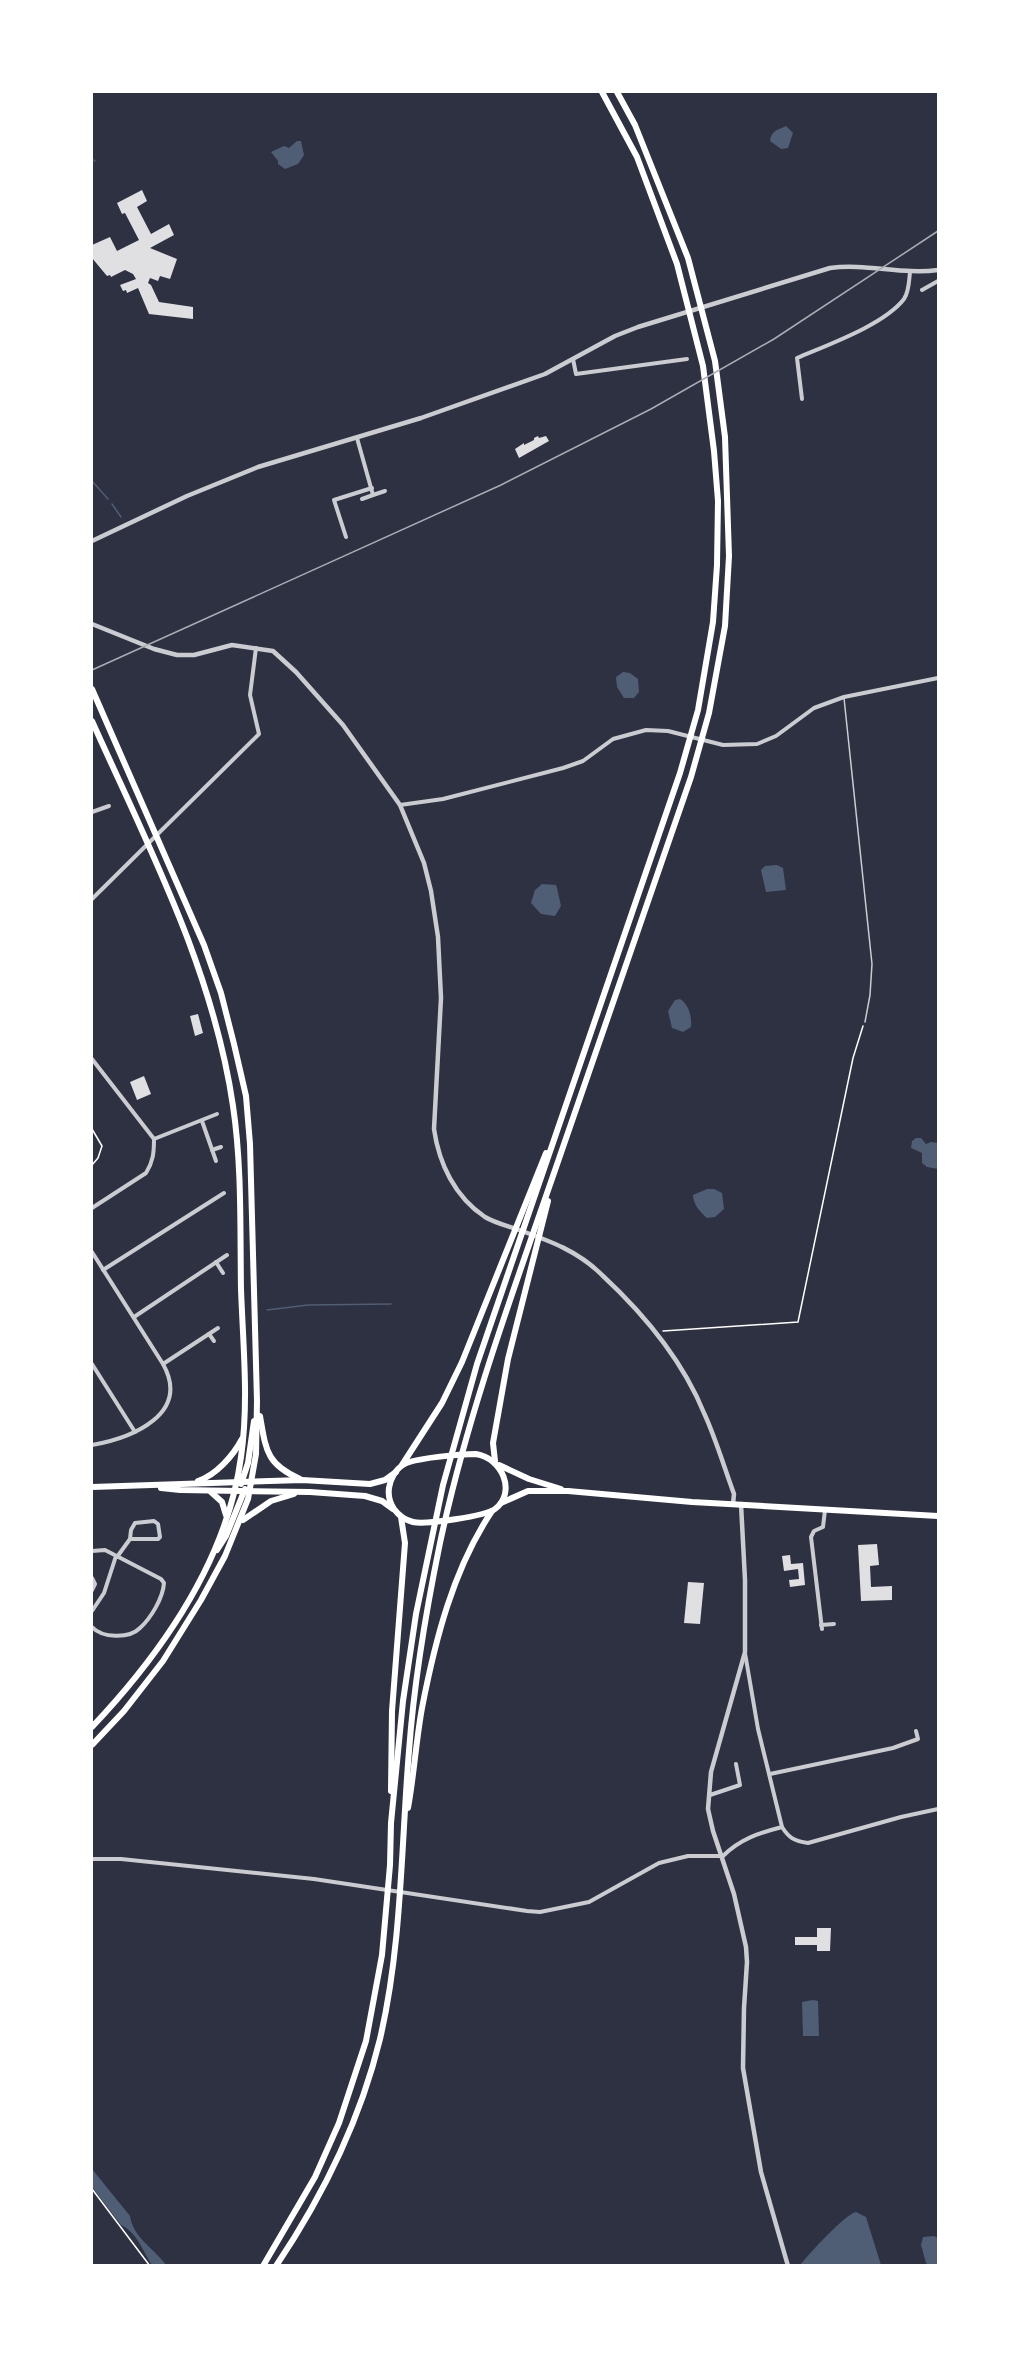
<svg xmlns="http://www.w3.org/2000/svg" width="1030" height="2357" font-family="'Varela Round',sans-serif">
	<style>
		.water { fill: #4f5d75 }
		.lines { fill: none; stroke-linecap: round; stroke-linejoin: round }
		.stream { stroke: #4f5d75; stroke-width: 1.5 }
		.building { fill: #e0e0e3 }
		.path { stroke: #fff; stroke-width: 1.5 }
		.service { stroke: #caccd0; stroke-width: 1.5 }
		.minor { stroke: #caccd0; stroke-width: 4 }
		.tertiary { stroke: #caccd0; stroke-width: 4.5 }
		.trunk { stroke: #fff; stroke-width: 6 }
		.rail { stroke: #abadb3; stroke-width: 1.5 }
	</style>
	<rect width="100%" height="100%" fill="#2d3142"/>
	<g class="water">
		<path d="M 786,126 L 793,133 L 788,148 L 781,149 L 770,141 C 771,131 777,130 786,126 Z"/>
		<polygon points="297,141 301,141 304,155 298,164 285,169 278,164 278,161 271,152 284,146 289,148"/>
		<polygon points="623,672 630,673 638,679 639,692 634,698 624,698 617,687 616,677"/>
		<polygon points="765,866 777,865 783,868 786,890 766,892 761,870"/>
		<polygon points="542,884 556,885 557,888 561,906 555,916 541,914 531,903 535,890"/>
		<path d="M 680,999 C 689,1004 692,1018 691,1027 L 683,1032 L 672,1028 L 668,1011 L 675,1000 Z"/>
		<polygon points="916,1138 921,1138 926,1144 931,1142 938,1143 938,1169 927,1167 922,1163 922,1153 911,1148 912,1141"/>
		<path d="M 707,1189 L 714,1189 L 722,1193 L 724,1209 L 715,1217 L 707,1218 C 700,1212 693,1204 693,1195 Z"/>
		<polygon points="813,2000 818,2001 819,2036 803,2036 802,2002"/>
		<path d="M 92,2169 L 130,2216 C 133,2238 155,2249 166,2265 L 152,2265 C 143,2252 137,2232 121,2225 L 92,2187 Z"/>
		<path d="M 856,2212 L 866,2217 L 881,2265 L 800,2265 C 808,2255 845,2214 856,2212 Z"/>
		<polygon points="934,2236 938,2238 938,2264 930,2266 926,2263 921,2245 923,2237"/>
	</g>
	<g class="lines">
		<g class="stream">
			<polyline points="92,159 95,161"/>
			<polyline points="92,481 108,499"/>
			<polyline points="112,504 121,517"/>
			<polyline points="267,1310 308,1305 391,1304"/>
		</g>
	</g>
	<g class="building">
		<polygon points="142,190 147,201 137,207 151,234 169,224 174,235 150,248 177,259 170,279 160,276 158,281 150,278 148,283 151,285 159,302 193,307 193,319 149,314 138,288 127,293 126,290 123,291 120,285 136,279 133,274 125,270 111,277 110,275 107,276 92,258 92,245 110,237 117,251 139,240 125,213 122,214 117,203"/>
		<polygon points="538,436 539,438 546,436 549,441 519,458 515,449 524,443 524,445 534,440 534,438"/>
		<polygon points="198,1014 203,1033 195,1036 190,1016"/>
		<polygon points="144,1076 151,1094 137,1100 130,1082"/>
		<polygon points="877,1544 879,1565 870,1566 871,1587 892,1586 892,1600 861,1601 858,1545"/>
		<polygon points="790,1555 791,1564 803,1563 805,1585 790,1587 789,1580 799,1579 798,1569 784,1571 782,1556"/>
		<polygon points="688,1582 704,1583 700,1624 684,1623"/>
		<polygon points="817,1928 831,1928 830,1951 817,1951 817,1945 795,1945 795,1937 817,1937"/>
	</g>
	<g class="lines">
		<g class="path">
			<polyline points="92,1129 102,1146 98,1158 92,1165"/>
			<polyline points="663,1331 798,1322 853,1058 863,1026"/>
			<polyline points="92,2189 150,2266"/>
		</g>
		<polyline class="service" points="844,698 872,964 870,995 865,1022"/>
		<g class="minor">
			<polyline points="922,290 938,281"/>
			<polyline points="573,359 576,374 687,359"/>
			<path d="M 802,399 L 797,358 C 827,345 884,325 904,299 C 909,292 909,281 910,272"/>
			<polyline points="357,438 373,495 362,499"/>
			<polyline points="373,495 385,491"/>
			<polyline points="346,537 334,500 372,488"/>
			<polyline points="400,805 443,799 563,768 583,761 613,739 646,730 668,731 723,745 757,744 776,736 814,708 844,697 938,678"/>
			<polyline points="92,812 109,806"/>
			<polyline points="92,899 259,734 250,695 256,648"/>
			<path d="M 92,1059 L 154,1139 C 154,1153 153,1162 146,1173 L 92,1208"/>
			<polyline points="202,1121 216,1161"/>
			<polyline points="154,1139 217,1114"/>
			<polyline points="212,1150 221,1147"/>
			<path d="M 92,1252 L 163,1364 C 191,1414 132,1438 92,1445"/>
			<polyline points="216,1262 223,1273"/>
			<polyline points="103,1270 224,1193"/>
			<polyline points="134,1317 227,1255"/>
			<polyline points="209,1334 214,1341"/>
			<polyline points="92,1364 135,1432"/>
			<polyline points="163,1364 218,1328"/>
			<path d="M 92,1551 L 105,1550 L 161,1579 L 164,1583 C 163,1598 151,1618 140,1628 C 129,1639 102,1638 92,1627"/>
			<polyline points="117,1557 130,1539 131,1530 135,1523 154,1521 158,1524 160,1537 158,1539 130,1539"/>
			<polyline points="92,1578 95,1584 92,1590"/>
			<polyline points="92,1611 104,1593 116,1556"/>
			<polyline points="821,1625 834,1624"/>
			<polyline points="822,1629 811,1537 814,1531 823,1527 825,1510"/>
			<polyline points="770,1774 893,1748 918,1739 916,1731"/>
			<polyline points="710,1795 740,1785 736,1764"/>
			<path d="M 782,1827 C 789,1838 794,1841 808,1843 L 901,1817 L 938,1809"/>
			<path d="M 92,1859 L 121,1859 L 314,1879 L 527,1911 L 540,1912 L 589,1902 L 659,1863 L 688,1856 L 723,1856 C 740,1839 759,1833 782,1827 L 758,1729 L 745,1653"/>
		</g>
		<g class="tertiary">
			<path d="M 92,541 L 187,496 L 258,467 L 421,418 L 545,374 L 615,336 L 638,327 L 830,268 C 866,263 902,275 938,270"/>
			<path d="M 92,624 L 154,649 L 177,655 L 194,655 L 232,645 L 273,651 L 296,672 L 343,725 L 400,805 L 424,863 L 431,891 L 438,937 L 441,998 L 434,1129 C 439,1164 455,1197 485,1217 C 495,1223 508,1226 519,1230 C 550,1241 578,1251 602,1275 C 644,1314 682,1359 704,1413 C 716,1439 724,1467 734,1494 L 733,1504"/>
			<polyline points="741,1504 745,1580 745,1652 711,1772 708,1809 713,1831 734,1894 746,1947 747,1962 744,2008 743,2068 761,2172 788,2266"/>
		</g>
		<g class="trunk">
			<polyline points="92,689 204,945 221,993 234,1044 246,1096 250,1144 257,1401 256,1454 248,1499 225,1556 201,1600 163,1661 124,1711 92,1745"/>
			<path d="M 92,721 C 148,846 213,969 233,1106 C 242,1166 240,1228 241,1289 C 243,1345 249,1402 241,1457 C 227,1561 162,1653 92,1727"/>
			<path d="M 260,1416 C 266,1450 266,1464 300,1479"/>
			<path d="M 476,1454 C 502,1458 517,1492 495,1509 C 486,1516 425,1525 413,1522 C 405,1520 399,1516 394,1509 C 390,1503 388,1495 389,1488 C 390,1479 396,1469 403,1465 C 412,1458 463,1454 476,1454 Z"/>
			<polyline points="495,1461 493,1443 508,1359 548,1201"/>
			<polyline points="402,1465 442,1403 462,1362 546,1153"/>
			<polyline points="499,1465 529,1479 561,1489"/>
			<path d="M 198,1481 C 216,1475 233,1456 242,1439"/>
			<polyline points="241,1484 248,1463 254,1421"/>
			<polyline points="92,1487 302,1480 370,1484 385,1480 396,1472"/>
			<polyline points="161,1488 180,1490 310,1492 365,1496 382,1501 393,1509"/>
			<polyline points="211,1492 222,1502 226,1515"/>
			<polyline points="501,1503 528,1491 568,1491 692,1502 938,1516"/>
			<polyline points="243,1520 271,1501 294,1494"/>
			<polyline points="217,1550 226,1536 245,1489"/>
			<polyline points="391,1791 392,1711 405,1543 401,1517"/>
			<path d="M 408,1808 C 414,1775 416,1741 422,1708 C 435,1641 453,1569 492,1511"/>
			<polyline points="263,2266 315,2177 339,2123 366,2041 382,1955 390,1865 391,1823 403,1701 416,1614 443,1485 477,1364 680,773 698,710 713,622 717,565 718,501 714,451 703,366 677,264 637,157 602,92"/>
			<path d="M 276,2266 C 323,2196 360,2121 380,2039 C 402,1945 401,1847 409,1751 C 414,1682 426,1611 440,1543 C 467,1417 511,1297 553,1176 C 599,1043 645,910 691,777 L 709,713 L 725,626 L 729,556 L 725,437 L 715,361 L 688,258 L 635,125 L 617,92"/>
		</g>
		<g class="rail">
			<polyline points="92,670 501,485 651,409 774,339 938,231"/>
			<polyline points="92,2262 92,2266"/>
		</g>
	</g>
	<rect width="1030" height="2357" fill="none" stroke="#ffffff" stroke-width="186"/>
</svg>
